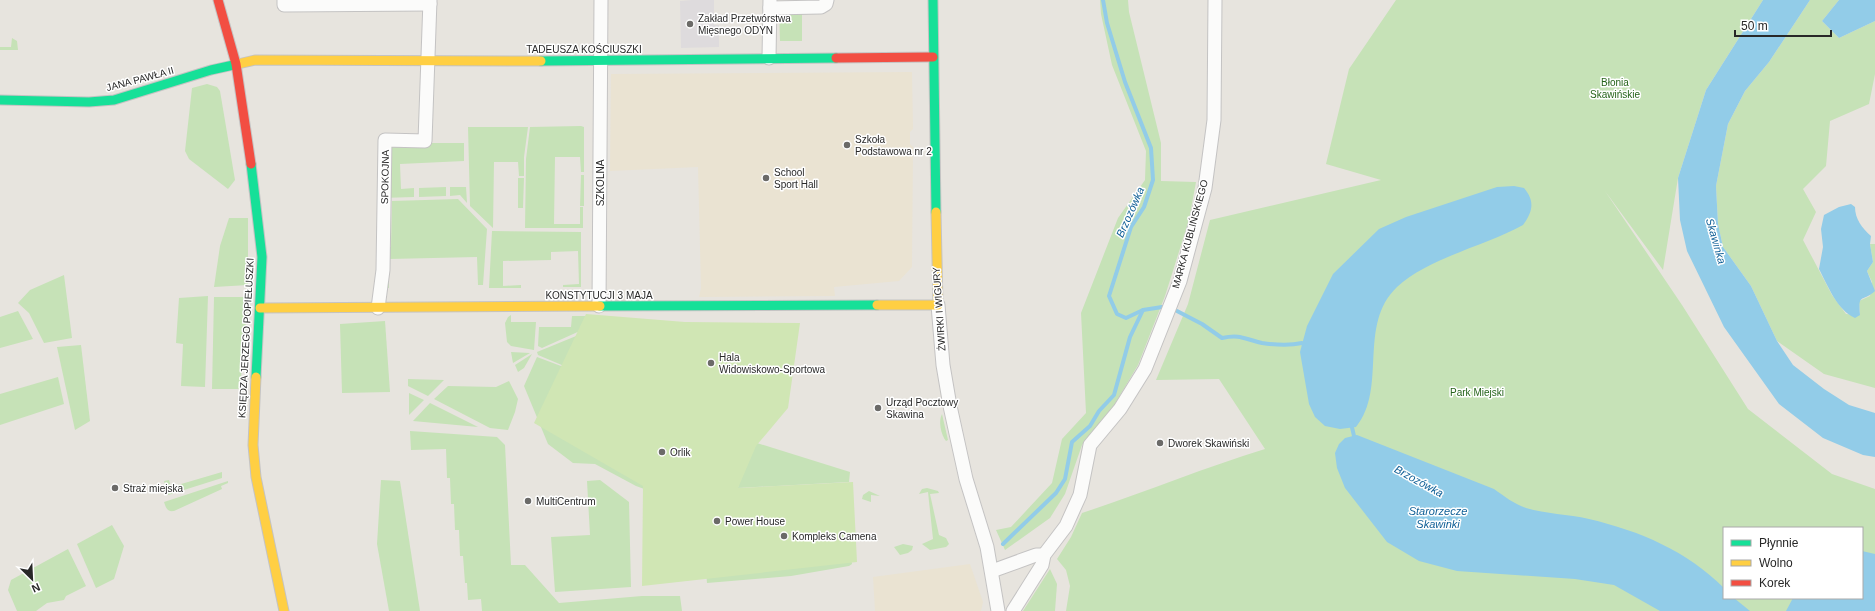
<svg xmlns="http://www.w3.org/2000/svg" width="1875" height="611" font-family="Arial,sans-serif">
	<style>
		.industrial { fill: #dedbdd }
		.education { fill: #eae3d2 }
		.green { fill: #c6e2b7; fill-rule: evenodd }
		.pitch { fill: #d0e6b4 }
		.water { fill: #92cce8 }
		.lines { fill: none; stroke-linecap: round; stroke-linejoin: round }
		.stream { stroke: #92cce8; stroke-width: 4 }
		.street-casing { stroke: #c4c3c3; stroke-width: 15 }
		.fast-casing { stroke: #c4c3c3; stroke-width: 11 }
		.slow-casing { stroke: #c4c3c3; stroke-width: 11 }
		.jam-casing { stroke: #c4c3c3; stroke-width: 11 }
		.street { stroke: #fbfbfa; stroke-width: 13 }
		.fast { stroke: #16e098; stroke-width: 9 }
		.slow { stroke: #ffcf43; stroke-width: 9 }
		.jam { stroke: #f24e42; stroke-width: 9 }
		.poi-dot { fill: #6b6a68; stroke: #fff; stroke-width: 1.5 }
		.labels { text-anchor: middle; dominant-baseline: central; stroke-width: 3; stroke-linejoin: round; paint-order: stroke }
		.poi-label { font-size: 10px; fill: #282828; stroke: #fff; text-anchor: start }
		.street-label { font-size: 10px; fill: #282828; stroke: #fff }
		.park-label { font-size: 10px; fill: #25631a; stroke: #fff }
		.water-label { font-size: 11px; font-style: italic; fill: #0f5f96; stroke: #fff }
	</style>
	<rect width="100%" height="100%" fill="#e7e4de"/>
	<polygon class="industrial" points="692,0 714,0 714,25 719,25 719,47 681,48 680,1"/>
	<g class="education">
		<polygon points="912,72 913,129 910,132 910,144 913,147 912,267 899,281 834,287 835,296 699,297 701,288 698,167 610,171 611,74"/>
		<polygon points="970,564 983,602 981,611 875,611 873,577"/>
	</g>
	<g class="green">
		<polygon points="1100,0 1128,0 1129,12 1161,143 1161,181 1196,182 1189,220 1165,296 1138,365 1113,407 1082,445 1065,494 1050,518 1005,550 996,530 1011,527 1052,483 1062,439 1086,413 1081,313 1118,218 1145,180 1146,151 1112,65 1101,14"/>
		<path d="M 1396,0 L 1763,0 L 1706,90 L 1678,178 L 1663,270 L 1605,191 L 1682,305 L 1748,409 L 1832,474 L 1875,489 L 1875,611 L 1066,611 L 1070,586 L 1066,570 L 1057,559 L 1071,537 L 1082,513 C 1143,493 1203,468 1265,449 L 1219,379 L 1156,380 L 1188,304 L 1210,220 L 1381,180 L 1326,164 L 1349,69 ZM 1724,528 L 1862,528 L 1862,598 L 1724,598 Z"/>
		<polygon points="1810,0 1839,0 1822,21 1839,38 1875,21 1875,74 1869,104 1830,121 1826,166 1803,189 1816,212 1803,240 1832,295 1846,314 1860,315 1859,301 1870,296 1872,282 1867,271 1873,262 1870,244 1875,244 1875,388 1824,374 1777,341 1751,286 1723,247 1718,224 1716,186 1728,124 1745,91 1769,62"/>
		<path d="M 802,14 L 802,41 L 780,41 C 780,17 775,14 802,14 Z"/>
		<polygon points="12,38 17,41 18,50 0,50 0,47 11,47"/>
		<polygon points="207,84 217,87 220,91 235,180 228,189 189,159 185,151 192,88"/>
		<polygon points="581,126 584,127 584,172 581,172 580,157 555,157 554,224 580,224 580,207 583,207 583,228 525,228 526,159 530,127"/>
		<polygon points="468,127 528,127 524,157 524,176 519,176 518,162 494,162 493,228 470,206"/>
		<polygon points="382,143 464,143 464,161 400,164 401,189 414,188 414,197 381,198"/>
		<polygon points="581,175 584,175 584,206 580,206"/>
		<polygon points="518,178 524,178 523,208 518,208"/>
		<polygon points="446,187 446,196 419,197 419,188"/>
		<polygon points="450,187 466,187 467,203 460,195 450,196"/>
		<polygon points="458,199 487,229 483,285 478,285 477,257 389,259 389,288 385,288 381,247 391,247 392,201"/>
		<polygon points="229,218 248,218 248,285 214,287 220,246"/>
		<polygon points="492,231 581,232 581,287 563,287 563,285 579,284 578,251 551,252 551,260 503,261 503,286 521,285 521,288 489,288"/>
		<polygon points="64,275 72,338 44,343 29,313 18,303 30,290"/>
		<polygon points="208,296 205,387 181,386 183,344 176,343 179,298"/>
		<polygon points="214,297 248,297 240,389 212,389"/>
		<polygon points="18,311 33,339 0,348 0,317"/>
		<polygon points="511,315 511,322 536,322 534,350 511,346 507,342 505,323 508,317"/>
		<polygon points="572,316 586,316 591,326 542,348 538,346 539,327 571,327"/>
		<polygon points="385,321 390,392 342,393 340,324"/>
		<polygon points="581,334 576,371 538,355 537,352"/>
		<polygon points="81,345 90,421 75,430 57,347"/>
		<polygon points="511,352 530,353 513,363"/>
		<polygon points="532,354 524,368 518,372 515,365"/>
		<polygon points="537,357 569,369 658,494 636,486 595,464 573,463 548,444 524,386"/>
		<polygon points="58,377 64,404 0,425 0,394"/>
		<polygon points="408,379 444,380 428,396 408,386"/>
		<polygon points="509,381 518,399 515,412 508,430 490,428 434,399 448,386 496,387"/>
		<polygon points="409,393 424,400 409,415"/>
		<polygon points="430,403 478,427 413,421"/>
		<path d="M 942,414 L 948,440 L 946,441 C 941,435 938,421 942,414 Z"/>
		<polygon points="410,431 497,437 505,445 511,565 525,565 559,603 642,596 680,596 682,611 482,611 481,599 468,600 467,583 465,583 463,556 460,556 459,530 455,530 454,504 451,504 450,478 447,478 446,449 411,450"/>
		<polygon points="744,439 850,472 849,482 738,488"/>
		<polygon points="222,472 222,478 168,495 164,481 169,480 171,487"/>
		<polygon points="381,480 400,481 420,611 389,611 377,544"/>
		<polygon points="600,480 629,502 631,587 555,592 551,537 590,535 587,481"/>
		<path d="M 228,481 L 228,483 L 221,486 L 222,489 L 174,511 C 167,512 166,508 164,502 Z"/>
		<polygon points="927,488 938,491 939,493 930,494 939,535 946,538 949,544 946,547 930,550 922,544 933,539 928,492 919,494 922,489"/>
		<polygon points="869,491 880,496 871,495 871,502 862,499 863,495"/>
		<polygon points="112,525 124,546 114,579 96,588 77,544"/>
		<polygon points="903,544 913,546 912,550 908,553 900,555 894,547"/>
		<polygon points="704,545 850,550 852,564 849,566 791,576 707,583"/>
		<polygon points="68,549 86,586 66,596 64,600 47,603 36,611 17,611 8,590 11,580"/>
		<polygon points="1050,569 1057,584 1055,611 1023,611"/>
	</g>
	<polygon class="pitch" points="586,314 685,322 800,323 788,408 756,446 738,488 853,482 857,562 642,586 643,486 534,423"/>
	<g class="water">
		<polygon points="1763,0 1810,0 1769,62 1745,91 1728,124 1716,186 1718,224 1723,247 1751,286 1777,341 1793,365 1824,389 1849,405 1875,413 1875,457 1863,455 1823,438 1779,404 1724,327 1687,251 1680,220 1678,178 1706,90"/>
		<polygon points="1839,0 1875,0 1875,21 1839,38 1822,21"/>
		<path d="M 1514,186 L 1524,188 C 1535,201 1533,211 1523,225 C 1485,246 1428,258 1397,287 C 1357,325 1388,388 1356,427 L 1340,429 L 1325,426 L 1315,417 L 1309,404 L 1300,352 L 1307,326 L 1333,274 L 1379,229 L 1406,217 L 1497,187 Z"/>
		<path d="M 1851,204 L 1855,207 C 1855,219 1862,228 1871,236 L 1870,244 L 1873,262 L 1867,271 L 1875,291 C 1862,303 1858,292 1860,315 L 1855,318 C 1837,310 1828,286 1819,269 L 1823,247 L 1821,229 L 1824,215 L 1839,207 Z"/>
		<path d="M 1357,435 L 1494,489 C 1504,496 1514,504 1526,508 C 1546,514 1568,514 1589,519 C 1640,531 1687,551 1724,588 L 1724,598 L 1734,598 L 1750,611 L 1660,611 L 1614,585 L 1575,579 L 1457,571 L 1419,561 L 1387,542 L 1345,488 L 1337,468 L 1335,453 L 1339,444 L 1345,438 Z"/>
		<polygon points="1862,551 1875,554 1875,611 1786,611 1793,598 1862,598"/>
	</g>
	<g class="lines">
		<g class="stream">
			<polyline points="1103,0 1107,23 1125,82 1151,148 1153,180 1144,207 1131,227 1109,296 1117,314 1126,318 1143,310 1162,307"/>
			<path d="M 1177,311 L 1202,324 L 1222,338 C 1241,334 1244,339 1262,343 C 1276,345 1289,346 1302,343 L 1306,346"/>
			<polyline points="1351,423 1354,436 1356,439"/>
			<polyline points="1003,544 1056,493 1065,479 1072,442 1090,426 1099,411 1114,395 1130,337 1143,310"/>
		</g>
		<defs>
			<g id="street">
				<polyline points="284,0 284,5 430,4"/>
				<polyline points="770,8 821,7 826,4 827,0"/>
				<polyline points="769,58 770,0"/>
				<polyline points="938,305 943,365 950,406 966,479 987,547 998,611"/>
				<polyline points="599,306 601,0"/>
				<polyline points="378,308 383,270 385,140 425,141 430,0"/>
				<polyline points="992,571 1036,555 1044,555"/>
				<polyline points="1013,611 1042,565 1044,555 1066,526 1080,495 1090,445 1120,409 1145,369 1180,281 1205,188 1214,120 1215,0"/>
			</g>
			<g id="fast">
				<polyline points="933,0 936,212"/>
				<polyline points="541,61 836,58"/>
				<polyline points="0,100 89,102 114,100 211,70 238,64"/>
				<polyline points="251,164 262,257 256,377"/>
				<polyline points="600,306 877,305"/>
			</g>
			<g id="slow">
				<polyline points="238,64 255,60 541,61"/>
				<polyline points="877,305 938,305 936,212"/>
				<polyline points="260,308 600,306"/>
				<polyline points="256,377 253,445 256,477 284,611"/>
			</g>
			<g id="jam">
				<polyline points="218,0 236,64 251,164"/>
				<polyline points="836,58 933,57"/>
			</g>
		</defs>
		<use href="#street" class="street-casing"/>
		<use href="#fast" class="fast-casing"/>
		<use href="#slow" class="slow-casing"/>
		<use href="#jam" class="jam-casing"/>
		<use href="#street" class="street"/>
		<use href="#fast" class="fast"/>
		<use href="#slow" class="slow"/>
		<use href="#jam" class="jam"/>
	</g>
	<g class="poi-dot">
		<circle cx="690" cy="24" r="4"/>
		<circle cx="847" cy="145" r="4"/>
		<circle cx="766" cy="178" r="4"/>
		<circle cx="711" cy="363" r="4"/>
		<circle cx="878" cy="408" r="4"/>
		<circle cx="1160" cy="443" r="4"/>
		<circle cx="662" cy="452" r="4"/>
		<circle cx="115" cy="488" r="4"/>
		<circle cx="528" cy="501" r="4"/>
		<circle cx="717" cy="521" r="4"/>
		<circle cx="784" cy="536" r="4"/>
	</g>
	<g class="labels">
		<g class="poi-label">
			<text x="698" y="18">Zakład Przetwórstwa<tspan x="698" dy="12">Mięsnego ODYN</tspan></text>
			<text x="855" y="139">Szkoła<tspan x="855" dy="12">Podstawowa nr 2</tspan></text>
			<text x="774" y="172">School<tspan x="774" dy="12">Sport Hall</tspan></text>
			<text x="719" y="357">Hala<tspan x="719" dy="12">Widowiskowo-Sportowa</tspan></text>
			<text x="886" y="402">Urząd Pocztowy<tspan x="886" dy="12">Skawina</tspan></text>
			<text x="1168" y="443">Dworek Skawiński</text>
			<text x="670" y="452">Orlik</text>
			<text x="123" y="488">Straż miejska</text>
			<text x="536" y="501">MultiCentrum</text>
			<text x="725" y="521">Power House</text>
			<text x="792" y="536">Kompleks Camena</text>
		</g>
		<g class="street-label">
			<text x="584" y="49">TADEUSZA KOŚCIUSZKI</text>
			<text transform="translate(140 79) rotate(-15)">JANA PAWŁA II</text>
			<text transform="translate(385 177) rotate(-89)">SPOKOJNA</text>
			<text transform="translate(600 183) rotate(-90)">SZKOLNA</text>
			<text transform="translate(1190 234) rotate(-75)">MARKA KUBLIŃSKIEGO</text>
			<text x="599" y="295">KONSTYTUCJI 3 MAJA</text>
			<text transform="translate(939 309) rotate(-94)">ŻWIRKI I WIGURY</text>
			<text transform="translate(246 338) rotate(-87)">KSIĘDZA JERZEGO POPIEŁUSZKI</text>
		</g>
		<g class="park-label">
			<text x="1615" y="82">Błonia<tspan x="1615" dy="12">Skawińskie</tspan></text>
			<text x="1477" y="392">Park Miejski</text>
		</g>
		<g class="water-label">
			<text transform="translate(1130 212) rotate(-66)">Brzozówka</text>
			<text transform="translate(1716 241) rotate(74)">Skawinka</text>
			<text transform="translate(1419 481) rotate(29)">Brzozówka</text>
			<text x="1438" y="511">Starorzecze<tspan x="1438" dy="13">Skawinki</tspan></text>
		</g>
	</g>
	<rect x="1723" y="527" width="140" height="72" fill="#ffffff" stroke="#a9a9a9"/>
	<rect x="1731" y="540" width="20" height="6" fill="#16e098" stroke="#a9a9a9"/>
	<text x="1759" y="547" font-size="12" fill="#282828">Płynnie</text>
	<rect x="1731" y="560" width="20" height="6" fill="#ffcf43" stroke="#a9a9a9"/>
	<text x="1759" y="567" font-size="12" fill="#282828">Wolno</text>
	<rect x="1731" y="580" width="20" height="6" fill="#f24e42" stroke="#a9a9a9"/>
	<text x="1759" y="587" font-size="12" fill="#282828">Korek</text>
	<g transform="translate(32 579) rotate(156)" stroke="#ffffff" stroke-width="3" paint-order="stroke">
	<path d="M0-3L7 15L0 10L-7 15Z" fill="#282828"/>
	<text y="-6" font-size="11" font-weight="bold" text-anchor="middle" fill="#282828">N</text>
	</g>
	<path d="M1735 30v6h96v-6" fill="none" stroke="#282828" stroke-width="2"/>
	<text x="1741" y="30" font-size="12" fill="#282828" stroke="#ffffff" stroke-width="3" paint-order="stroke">50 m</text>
</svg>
